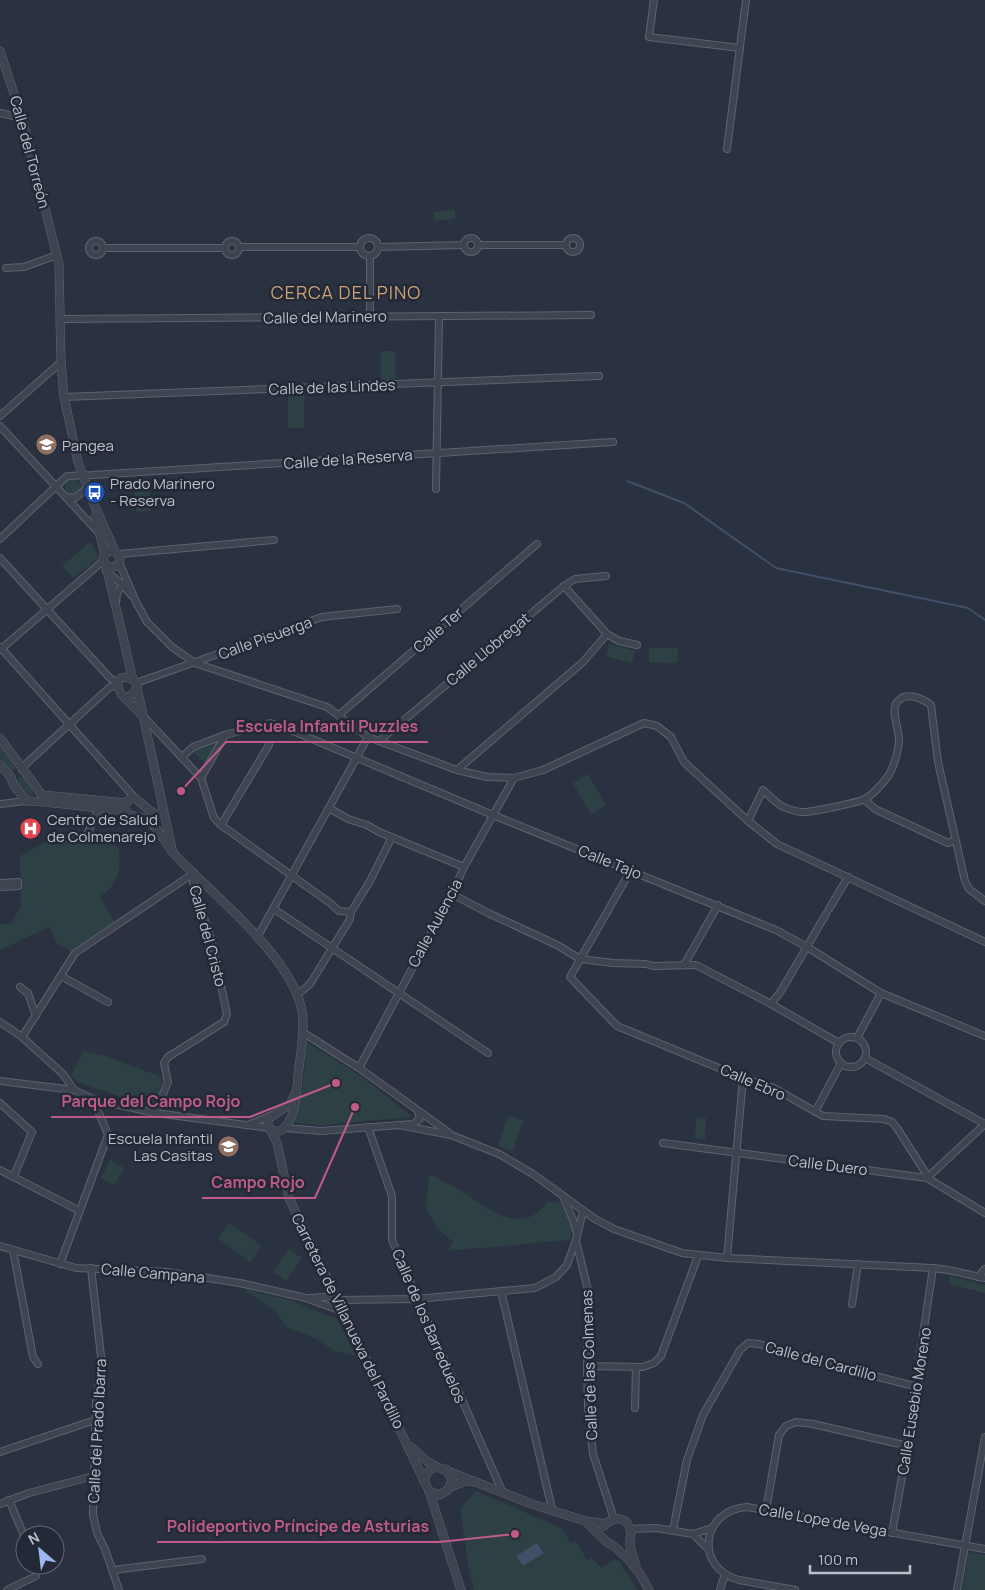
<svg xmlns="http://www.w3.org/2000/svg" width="985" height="1590" font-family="Manrope,sans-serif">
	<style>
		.green { fill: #2d4043 }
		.water { fill: #424f68 }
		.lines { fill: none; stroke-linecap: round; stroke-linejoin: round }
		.stream { stroke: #424f68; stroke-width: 2 }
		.minor-casing { stroke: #5d626f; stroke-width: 8 }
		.tertiary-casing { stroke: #5d626f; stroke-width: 9 }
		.minor { stroke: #3e4551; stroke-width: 6 }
		.tertiary { stroke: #3e4551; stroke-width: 8 }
		.labels { text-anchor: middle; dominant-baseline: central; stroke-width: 5; stroke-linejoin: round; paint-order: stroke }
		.street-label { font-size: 15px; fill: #bcc0cb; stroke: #232937 }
		.poi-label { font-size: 15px; fill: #bcc0cb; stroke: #232937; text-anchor: start }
		.quarter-label { font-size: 18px; letter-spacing: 1px; fill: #cca376; stroke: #232937 }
		.leader { fill: none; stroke: #c05b88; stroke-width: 2 }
		.callout-dot { fill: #c05b88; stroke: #232937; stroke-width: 2 }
		.callout-label { font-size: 16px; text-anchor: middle; font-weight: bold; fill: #c05b88; stroke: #232937; stroke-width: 5; stroke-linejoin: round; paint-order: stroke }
	</style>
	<rect width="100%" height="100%" fill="#2a3241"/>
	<g class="green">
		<polygon points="455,210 455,219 435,221 434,212"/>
		<rect x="381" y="351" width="14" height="30"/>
		<rect x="288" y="392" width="16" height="36"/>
		<polygon points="134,478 149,478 151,511 136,512"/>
		<circle cx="73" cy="487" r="8"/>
		<polygon points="90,542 96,550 98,559 73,578 62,566"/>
		<polygon points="609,644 635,651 632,663 606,656"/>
		<polygon points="649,648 678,648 677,663 649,662"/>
		<polygon points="216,743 204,763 193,751"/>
		<polygon points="0,744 15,765 15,769 13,771 8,770 0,759"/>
		<polygon points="588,774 606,805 591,814 573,783"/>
		<polygon points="20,777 24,778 33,791 33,796 28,796 18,783 17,779"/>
		<path d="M 67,833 C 88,834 99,836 118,848 C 123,867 117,887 100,896 L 114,922 L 73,949 L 72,952 L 57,944 L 49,927 L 0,950 L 0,925 L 12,923 L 21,905 L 20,856 L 60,834 Z"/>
		<polygon points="307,1042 358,1074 413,1117 322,1125 295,1123 294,1121 302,1092"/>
		<polygon points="83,1051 106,1056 164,1078 153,1107 79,1083 71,1076"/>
		<polygon points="508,1116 523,1120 513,1151 498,1146"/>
		<polygon points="696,1117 706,1118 705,1140 695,1138"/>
		<polygon points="110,1160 124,1168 114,1185 101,1178"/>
		<path d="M 429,1174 C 439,1179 450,1184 460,1190 C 487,1207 521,1239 547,1202 L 561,1203 L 571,1224 L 571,1240 L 447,1251 L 453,1242 L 437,1228 L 426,1208 Z"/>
		<polygon points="229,1223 262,1246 250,1262 218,1239"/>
		<polygon points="289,1249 302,1258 286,1281 273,1272"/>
		<polygon points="950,1276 985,1285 985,1293 949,1284"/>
		<polygon points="243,1289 289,1300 337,1319 356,1356 334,1351 317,1339 288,1328 275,1311"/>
		<polygon points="476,1491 561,1528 571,1543 576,1541 587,1560 591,1558 602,1568 612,1561 618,1560 638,1590 474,1590 469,1571 460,1508"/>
		<polygon points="969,1552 985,1555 985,1590 962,1590"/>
	</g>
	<polygon class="water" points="537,1543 544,1553 523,1566 516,1556"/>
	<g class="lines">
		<polyline class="stream" points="627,481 684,503 776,568 968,608 985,620"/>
		<defs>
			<g id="minor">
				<polyline points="654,0 649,37 740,48"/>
				<polyline points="0,113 22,118"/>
				<polyline points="727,149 746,0"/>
				<circle cx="573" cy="245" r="7"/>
				<circle cx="369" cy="247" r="9"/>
				<circle cx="471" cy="245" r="7"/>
				<circle cx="232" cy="248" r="7"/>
				<circle cx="96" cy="248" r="7"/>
				<polyline points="478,245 566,245"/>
				<polyline points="239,247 360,247"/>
				<polyline points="378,247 464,245"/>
				<polyline points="103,248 225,248"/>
				<polyline points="6,268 24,267 57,255"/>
				<polyline points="370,317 370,256"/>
				<polyline points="60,319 591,315"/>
				<polyline points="64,397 599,376"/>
				<polyline points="0,416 61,362"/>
				<polyline points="0,426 98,532"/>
				<polyline points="436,489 439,316"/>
				<polyline points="66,497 75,498 87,488"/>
				<polyline points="0,539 67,476 93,475 613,442"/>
				<polyline points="119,554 274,540"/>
				<polyline points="0,558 109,677 118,684"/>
				<polyline points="119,562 136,602 147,622 172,647 195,663 327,707 368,737 457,770 487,777 514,778 543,770 644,723 657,726 671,737 684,762 748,821 777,844 985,942"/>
				<polyline points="106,571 123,585 131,595"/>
				<polyline points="564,586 607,634 619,641 637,645"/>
				<polyline points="116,603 117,593 124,583"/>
				<polyline points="0,647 136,799"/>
				<polyline points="0,650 103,561"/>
				<polyline points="136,683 322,617 397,609"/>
				<polyline points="339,715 537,544"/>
				<polyline points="143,716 201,778 214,818 221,825 330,903 339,911 351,912"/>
				<polyline points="379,741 564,586 575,579 606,576"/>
				<polyline points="182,757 193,747 225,735 270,723 281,726 493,815 776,930 807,947 881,993 985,1036"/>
				<polyline points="22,770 27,763 110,687 118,685"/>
				<polyline points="457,770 583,662 607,634"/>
				<polyline points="201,778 225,735"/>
				<polyline points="865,800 875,809 948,843 955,840"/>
				<polyline points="0,804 26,801"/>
				<polyline points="329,808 348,819 367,825 379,832 464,867"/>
				<path d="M 748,821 L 763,790 C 769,795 776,804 784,807 C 788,809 797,812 802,812 C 808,813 860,802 865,799 C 874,794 883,783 889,775 C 894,765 898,753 899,742 C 900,732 890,709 897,702 C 906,691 922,698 931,705 L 938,762 L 965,881 L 969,889 L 985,901"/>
				<polyline points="221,825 269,745"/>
				<polyline points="88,832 99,808"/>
				<polyline points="631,870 570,977 617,1026 743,1078 772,1087 823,1116 884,1119 892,1122 897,1128 925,1172 927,1178 985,1124"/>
				<polyline points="0,883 18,882 18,886 0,887"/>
				<polyline points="452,894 488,913 557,945 580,959 613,963 646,964 653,966 696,965 771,1004 839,1043"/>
				<polyline points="274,909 488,1053"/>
				<polyline points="829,909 848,877"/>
				<polyline points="258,936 368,737"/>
				<polyline points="684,965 718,905"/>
				<polyline points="61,976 108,1002"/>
				<polyline points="20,987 28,993 36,1016"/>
				<polyline points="297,995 310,984 350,919 351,912 370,881 392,837"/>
				<polyline points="771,1004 781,991 826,914"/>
				<polyline points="0,1022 22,1037 63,1074 74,1090 93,1099 155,1113 269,1128"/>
				<polyline points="302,1034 307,1035 359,1068 448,1132"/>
				<polyline points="22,1037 75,953 194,873"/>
				<circle cx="851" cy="1052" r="15"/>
				<polyline points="857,1038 881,993"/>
				<polyline points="865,1058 985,1124"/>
				<polyline points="359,1068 452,894 464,867 514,778"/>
				<polyline points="0,1081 74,1090"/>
				<polyline points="0,1103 32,1132 14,1176"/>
				<polyline points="815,1112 841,1063"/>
				<polyline points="155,1113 168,1082 164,1063 168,1057 224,1022 227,1014 212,942 193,883 194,873"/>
				<polyline points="248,1125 272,1115"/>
				<polyline points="399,1125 451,1135 499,1154 533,1174 595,1219 614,1229 682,1253 727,1258 933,1268 948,1270 985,1278"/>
				<polyline points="368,1127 392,1196 392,1240 502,1491"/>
				<polyline points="285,1128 321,1131 413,1124 420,1119 418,1112"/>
				<polyline points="663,1143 927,1178 985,1213"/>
				<polyline points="0,1170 80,1211"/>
				<polyline points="563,1196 573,1220 576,1231"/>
				<polyline points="576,1241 588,1290 587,1366 588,1406 593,1454 614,1519"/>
				<polyline points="0,1246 76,1268 168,1272 240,1283 306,1298 344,1312"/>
				<polyline points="13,1250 33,1357 38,1364"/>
				<polyline points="727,1258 743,1078"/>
				<polyline points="60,1264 108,1135 93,1099"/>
				<polyline points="91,1268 102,1365 96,1401 93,1514 97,1533 105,1549 119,1590"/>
				<polyline points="978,1277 985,1269"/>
				<polyline points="501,1291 552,1509"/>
				<polyline points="310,1298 336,1296"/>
				<polyline points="338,1300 417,1299 535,1288 556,1277 567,1265 576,1240 583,1211"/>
				<polyline points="852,1304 858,1264"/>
				<polyline points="587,1366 643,1367 654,1363 661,1356 698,1256"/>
				<polyline points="635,1408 636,1367"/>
				<polyline points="0,1452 95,1420"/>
				<polyline points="9,1500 25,1538"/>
				<polyline points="0,1504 29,1493 94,1476"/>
				<polyline points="766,1510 779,1435 786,1426 796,1422 813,1424 908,1446"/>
				<polyline points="630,1529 656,1528 693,1534 712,1528"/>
				<polyline points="673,1530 687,1460 703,1415 740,1350 748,1343 759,1344 824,1363 918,1387"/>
				<polyline points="892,1533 918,1387 920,1355 933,1268"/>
				<polyline points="693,1534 709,1550"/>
				<polyline points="113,1570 202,1559"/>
				<polyline points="7,1590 36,1576 36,1565"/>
				<polyline points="720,1590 725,1574"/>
				<path d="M 795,1590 L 739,1580 C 694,1568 701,1510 747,1507 L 985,1549"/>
				<polyline points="957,1590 985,1437"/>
			</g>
			<g id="tertiary">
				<path d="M 0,51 L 22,118 L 59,264 L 61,362 L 64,397 L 78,462 L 93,502 L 115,551 L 120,558 L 118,565 C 111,569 103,566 103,557 L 108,551 L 115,551"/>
				<polyline points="95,516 105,554"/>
				<polyline points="106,565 133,680 136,683 172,849"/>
				<path d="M 133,680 C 106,666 121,715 136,689"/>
				<polyline points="122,695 142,715"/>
				<polyline points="0,738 42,795 126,803"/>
				<polyline points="0,765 11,777 13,784 26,801 45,802 126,811"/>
				<path d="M 151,820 L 152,824 C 160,832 165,842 172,851 C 178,859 186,866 193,873 C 228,907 293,962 302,1011 C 305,1030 301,1050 299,1068 C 297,1082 297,1096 294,1109 C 291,1119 285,1134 273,1131 L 268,1127 L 268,1119 L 290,1104 L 295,1094"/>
				<polyline points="151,820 129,815 125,808 127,801 131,798 136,799 149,810 155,814 162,814 165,817"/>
				<polyline points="270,1129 277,1143 289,1198 429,1491 439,1495 448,1490 452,1480 446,1469"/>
				<polyline points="410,1446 428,1462 437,1467 532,1504 585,1521 606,1524"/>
				<path d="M 424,1482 C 425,1473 429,1469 437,1467"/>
				<polyline points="450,1487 463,1482 472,1481"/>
				<polyline points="429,1491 461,1590"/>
				<polyline points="587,1523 608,1543 614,1546 628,1559 640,1574 649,1590"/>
				<path d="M 604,1526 C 611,1517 627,1515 630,1529 C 632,1534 629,1540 630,1545 C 631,1552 634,1559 636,1565"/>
			</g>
		</defs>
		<use href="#minor" class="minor-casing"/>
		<use href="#tertiary" class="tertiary-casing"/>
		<use href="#minor" class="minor"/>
		<use href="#tertiary" class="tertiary"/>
	</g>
	<defs>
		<symbol id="school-disc" viewBox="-11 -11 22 22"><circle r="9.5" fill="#8d6e63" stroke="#232937"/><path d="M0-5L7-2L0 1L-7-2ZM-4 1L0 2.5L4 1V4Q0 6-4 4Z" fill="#fff"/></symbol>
		<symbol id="bus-disc" viewBox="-11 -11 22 22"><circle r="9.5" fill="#1a4fb4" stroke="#232937"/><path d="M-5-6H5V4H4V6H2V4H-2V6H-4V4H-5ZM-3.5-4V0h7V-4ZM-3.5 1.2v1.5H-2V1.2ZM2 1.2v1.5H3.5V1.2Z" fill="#fff"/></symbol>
		<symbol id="hospital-disc" viewBox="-11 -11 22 22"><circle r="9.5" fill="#e0444e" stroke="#232937"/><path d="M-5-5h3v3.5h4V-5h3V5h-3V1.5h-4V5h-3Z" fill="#fff"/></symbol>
	</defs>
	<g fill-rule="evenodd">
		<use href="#school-disc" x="34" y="432" width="25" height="25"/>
		<use href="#bus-disc" x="82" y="480" width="25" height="25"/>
		<use href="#hospital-disc" x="18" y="816" width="25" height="25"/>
		<use href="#school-disc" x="216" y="1134" width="25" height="25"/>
	</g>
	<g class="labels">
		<g class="street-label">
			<text transform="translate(30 152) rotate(75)">Calle del Torreón</text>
			<text transform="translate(325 317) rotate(-1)">Calle del Marinero</text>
			<text transform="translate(332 387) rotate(-2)">Calle de las Lindes</text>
			<text transform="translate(348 459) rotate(-4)">Calle de la Reserva</text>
			<text transform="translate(438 630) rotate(-41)">Calle Ter</text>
			<text transform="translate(265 638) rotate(-20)">Calle Pisuerga</text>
			<text transform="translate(488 649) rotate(-40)">Calle Llobregat</text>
			<text transform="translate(610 862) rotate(22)">Calle Tajo</text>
			<text transform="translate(435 923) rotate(-62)">Calle Aulencia</text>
			<text transform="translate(208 936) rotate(75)">Calle del Cristo</text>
			<text transform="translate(753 1082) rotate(23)">Calle Ebro</text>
			<text transform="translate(828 1165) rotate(7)">Calle Duero</text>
			<text transform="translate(153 1273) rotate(5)">Calle Campana</text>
			<text transform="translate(348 1321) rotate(64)">Carretera de Villanueva del Pardillo</text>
			<text transform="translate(429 1326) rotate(67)">Calle de los Barreduelos</text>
			<text transform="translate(821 1361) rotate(15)">Calle del Cardillo</text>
			<text transform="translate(589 1365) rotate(-92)">Calle de las Colmenas</text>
			<text transform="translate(914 1401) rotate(-81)">Calle Eusebio Moreno</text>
			<text transform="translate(97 1431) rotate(-87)">Calle del Prado Ibarra</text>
			<text transform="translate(823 1520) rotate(10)">Calle Lope de Vega</text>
		</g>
		<g class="poi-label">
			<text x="62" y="445">Pangea</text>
			<text x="110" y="483">Prado Marinero<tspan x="110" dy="17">- Reserva</tspan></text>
			<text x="47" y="819">Centro de Salud<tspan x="47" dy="17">de Colmenarejo</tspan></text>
			<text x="213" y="1138" text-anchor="end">Escuela Infantil<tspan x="213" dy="17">Las Casitas</tspan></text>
		</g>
		<g class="quarter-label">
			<text x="346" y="292">CERCA DEL PINO</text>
		</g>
	</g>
	<path class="leader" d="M181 791L226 742H428M336 1083L250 1117H51M355 1107L315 1198H202M515 1534L439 1542H157"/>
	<g class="callout-dot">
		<circle cx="181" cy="791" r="5"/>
		<circle cx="336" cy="1083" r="5"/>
		<circle cx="355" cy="1107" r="5"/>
		<circle cx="515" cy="1534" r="5"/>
	</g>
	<g class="callout-label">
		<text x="327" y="732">Escuela Infantil Puzzles</text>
		<text x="151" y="1107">Parque del Campo Rojo</text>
		<text x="258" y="1188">Campo Rojo</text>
		<text x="298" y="1532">Polideportivo Príncipe de Asturias</text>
	</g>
	<g transform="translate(40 1550) rotate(332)"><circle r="24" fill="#232937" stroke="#606572"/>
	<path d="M0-4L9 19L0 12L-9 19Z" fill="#9db6ee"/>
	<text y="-8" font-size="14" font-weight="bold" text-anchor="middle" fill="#bcc0cb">N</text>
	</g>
	<path d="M810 1565v8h100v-8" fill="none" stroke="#bcc0cb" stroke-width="2.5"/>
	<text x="818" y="1565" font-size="15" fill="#bcc0cb" stroke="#232937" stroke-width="4" paint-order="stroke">100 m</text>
</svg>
